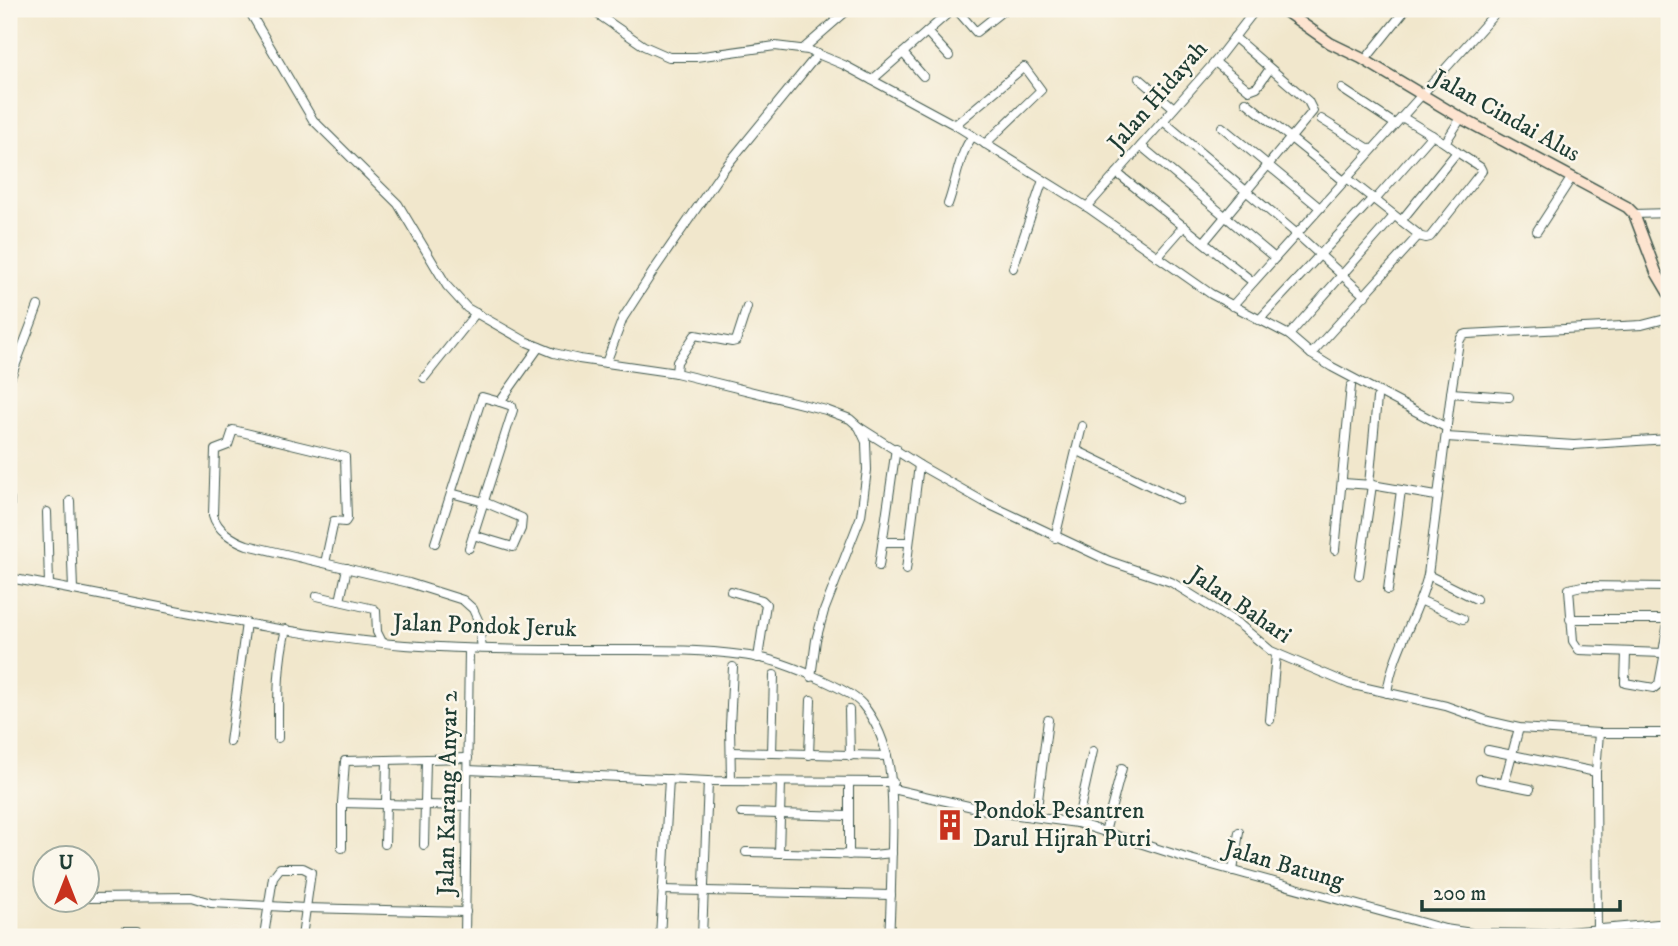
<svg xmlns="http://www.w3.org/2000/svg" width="1678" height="946" font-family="'IM FELL DW Pica',serif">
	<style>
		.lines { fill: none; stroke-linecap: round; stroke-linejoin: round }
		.street-casing { stroke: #3e564b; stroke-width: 10 }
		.secondary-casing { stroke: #3e564b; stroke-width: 13 }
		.street { stroke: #fff; stroke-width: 8 }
		.secondary { stroke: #fde4d0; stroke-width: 10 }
		.labels { text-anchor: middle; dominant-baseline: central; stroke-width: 5; stroke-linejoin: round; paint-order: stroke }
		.street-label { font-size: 24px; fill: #1f3d34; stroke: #fbf7ec }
		.poi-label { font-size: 24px; fill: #1f3d34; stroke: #fbf7ec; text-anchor: start }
	</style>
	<rect width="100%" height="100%" fill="#fbf7ec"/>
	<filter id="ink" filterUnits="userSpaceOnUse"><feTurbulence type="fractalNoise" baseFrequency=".0143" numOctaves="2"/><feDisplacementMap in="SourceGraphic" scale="14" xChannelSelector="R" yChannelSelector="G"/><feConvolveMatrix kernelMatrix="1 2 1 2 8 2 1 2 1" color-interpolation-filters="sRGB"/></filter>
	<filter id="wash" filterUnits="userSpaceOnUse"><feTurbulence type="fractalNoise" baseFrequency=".00686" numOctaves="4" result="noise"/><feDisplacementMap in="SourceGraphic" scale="28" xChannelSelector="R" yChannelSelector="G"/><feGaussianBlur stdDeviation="1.57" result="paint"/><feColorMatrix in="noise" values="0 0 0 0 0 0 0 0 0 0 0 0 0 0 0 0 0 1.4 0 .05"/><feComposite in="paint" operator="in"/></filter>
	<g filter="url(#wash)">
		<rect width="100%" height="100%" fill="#f1e7cc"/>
	</g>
	<g filter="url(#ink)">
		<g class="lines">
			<defs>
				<g id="street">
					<polyline points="248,9 313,120 398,204 447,286 467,308 527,342 554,353 579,359 676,373 826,410 850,419 859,427 866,442 867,470 861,516 824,611 816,640 811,677"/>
					<polyline points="590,9 644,46 669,57 696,57 775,46 808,50 844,65 955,125 1087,207 1211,294 1289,335 1311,354 1332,367 1447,428"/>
					<polyline points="956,9 976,32 1005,9"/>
					<polyline points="927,32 949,56"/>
					<polyline points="803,49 849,9"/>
					<polyline points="903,53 923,76"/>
					<polyline points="1365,60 1406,9"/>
					<polyline points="1215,62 1249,90 1257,87 1269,70"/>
					<polyline points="1139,78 1174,108"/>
					<polyline points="872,80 953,9"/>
					<polyline points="1342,89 1395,124"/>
					<polyline points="1246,102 1344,181"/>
					<polyline points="1402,117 1445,143"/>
					<polyline points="1321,119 1371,150"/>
					<polyline points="1163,121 1297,234 1365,296"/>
					<polyline points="955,125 1024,67 1041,90 985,144"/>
					<polyline points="1222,127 1320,208"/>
					<polyline points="1141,146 1275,258"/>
					<polyline points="1117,173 1253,282"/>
					<polyline points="1375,200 1432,135"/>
					<path d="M 948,204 C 956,183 959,153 973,136"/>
					<polyline points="1087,207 1215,62 1256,9"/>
					<polyline points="1634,214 1669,213"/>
					<polyline points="1401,221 1457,152 1445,143 1461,118"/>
					<polyline points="1537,231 1572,177"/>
					<polyline points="1418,236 1426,238 1430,237 1482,171 1480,167 1457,152"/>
					<polyline points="1204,242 1313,111 1308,101 1234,37"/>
					<polyline points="1157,257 1184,226"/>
					<polyline points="1013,268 1043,180"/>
					<polyline points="1232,306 1499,9"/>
					<polyline points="1259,320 1373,198"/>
					<polyline points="1289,335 1394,216"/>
					<polyline points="1311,354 1418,236 1418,234 1347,178"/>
					<polyline points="606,363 623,318 654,270 723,170 818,54"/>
					<polyline points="676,373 677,362 695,335 732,342 736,341 747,307"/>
					<polyline points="424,378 476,313"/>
					<polyline points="9,382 38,306"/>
					<polyline points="1451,393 1459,342 1462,336 1467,334 1642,325 1669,318"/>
					<polyline points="859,427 919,465 986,503 1109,561 1171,582 1240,625 1271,651 1349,684 1446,706 1488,721 1519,728 1599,733 1669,733"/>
					<polyline points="1446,437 1574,445 1669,439"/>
					<polyline points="1076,450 1179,500"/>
					<polyline points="1343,483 1372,485 1436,496"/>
					<polyline points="1369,485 1377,398"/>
					<polyline points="451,493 484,502 522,518 521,529 513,547 473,535"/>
					<polyline points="70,501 73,590"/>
					<polyline points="47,512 49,585"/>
					<polyline points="1055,538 1082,426"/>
					<polyline points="884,542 909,542"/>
					<polyline points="435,543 482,397 500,402 539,347"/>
					<polyline points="469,548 513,410 512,406 500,402"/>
					<polyline points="1335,550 1351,386"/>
					<path d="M 325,563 L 334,521 L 345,522 L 347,519 L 345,457 L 233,430 L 228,445 L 215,450 L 213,515 C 217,530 233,540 247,545 L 409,583 L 463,600 L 473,609 L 478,620 L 482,648"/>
					<polyline points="879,566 896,448"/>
					<polyline points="906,570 919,465"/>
					<polyline points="1359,575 1372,485"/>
					<polyline points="1428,575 1476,599"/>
					<path d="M 9,578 C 141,601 271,634 405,645 C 475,650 546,650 617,650 C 665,650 714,649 761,658 C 783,662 848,688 862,704 C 896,745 893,799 892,848 C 891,878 891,907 889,937"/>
					<polyline points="9,578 10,499"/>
					<polyline points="1669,587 1582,586 1569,589 1573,641 1579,650 1663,653 1669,616"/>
					<polyline points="1388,590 1401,490"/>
					<polyline points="731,591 762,600 766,604 758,658"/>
					<polyline points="317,596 374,609 376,611 377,632 382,642"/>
					<polyline points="340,601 347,568"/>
					<polyline points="1422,601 1463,619"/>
					<polyline points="1570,619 1669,619"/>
					<polyline points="1626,653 1625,683 1654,688 1659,684 1665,652"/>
					<path d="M 1387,693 C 1393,650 1418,616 1428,575 L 1451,393 L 1509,397"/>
					<polyline points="849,710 850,756"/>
					<polyline points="1270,720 1276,654"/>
					<path d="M 278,738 C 278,701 277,665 286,629"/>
					<polyline points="230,742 246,623"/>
					<polyline points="1488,750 1596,772"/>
					<polyline points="731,752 887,756"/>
					<polyline points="772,753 774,675"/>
					<polyline points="809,755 811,700"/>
					<polyline points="468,770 708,781 893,782"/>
					<polyline points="1480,779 1530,789"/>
					<polyline points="731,780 730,726 733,667"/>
					<polyline points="849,782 849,855"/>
					<polyline points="1504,784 1519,728"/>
					<polyline points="893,789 995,812 1077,823 1183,857 1445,929 1472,933 1545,934 1669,923"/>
					<polyline points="467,806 342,803 345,761 468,758"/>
					<polyline points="741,813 848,816"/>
					<polyline points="1036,816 1048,720"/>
					<polyline points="1077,823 1093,751"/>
					<polyline points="1105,832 1122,768"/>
					<polyline points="385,844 387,760"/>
					<polyline points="424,845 426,760"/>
					<polyline points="342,848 342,803"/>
					<polyline points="746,852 873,855 892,853"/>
					<polyline points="779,853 781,782"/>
					<polyline points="1233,871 1239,832"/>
					<polyline points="662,890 891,895"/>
					<polyline points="88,898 191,897 211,903 305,908 466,912"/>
					<polyline points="124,931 138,931 142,937"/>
					<polyline points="267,937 265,929 273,877 280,868 303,868 311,872 302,937"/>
					<polyline points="465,937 469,649"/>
					<polyline points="660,937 669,779"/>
					<polyline points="702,937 708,781"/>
					<polyline points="1597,937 1596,772 1599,733"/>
				</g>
				<polyline id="secondary" points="1282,9 1330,43 1361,58 1461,118 1627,207 1634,214 1656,272 1669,294"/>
			</defs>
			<use href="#street" class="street-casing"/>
			<use href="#secondary" class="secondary-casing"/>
			<use href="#street" class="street"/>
			<use href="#secondary" class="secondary"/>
		</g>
	</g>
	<defs>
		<symbol id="building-bare" viewBox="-9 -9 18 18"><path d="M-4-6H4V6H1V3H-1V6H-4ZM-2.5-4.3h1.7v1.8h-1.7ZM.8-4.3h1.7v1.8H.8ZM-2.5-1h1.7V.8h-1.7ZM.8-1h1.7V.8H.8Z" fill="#c8321e" stroke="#fbf7ec" stroke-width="2.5" paint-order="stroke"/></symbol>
	</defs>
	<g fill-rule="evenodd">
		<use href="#building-bare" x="928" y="803" width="44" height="44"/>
	</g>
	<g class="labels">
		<g class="street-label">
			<text transform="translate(1158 96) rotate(-49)">Jalan Hidayah</text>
			<text transform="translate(1506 116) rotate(29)">Jalan Cindai Alus</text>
			<text transform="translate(1240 605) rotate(34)">Jalan Bahari</text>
			<text transform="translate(485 626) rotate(2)">Jalan Pondok Jeruk</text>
			<text transform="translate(448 793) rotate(-89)">Jalan Karang Anyar 2</text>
			<text transform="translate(1284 865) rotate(16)">Jalan Batung</text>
		</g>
		<g class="poi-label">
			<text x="973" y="811">Pondok Pesantren<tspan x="973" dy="28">Darul Hijrah Putri</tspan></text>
		</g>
	</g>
	<rect width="1678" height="946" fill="none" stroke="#fbf7ec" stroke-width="35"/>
	<g transform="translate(66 879)"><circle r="33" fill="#fbf7ec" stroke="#a3ada2" stroke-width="2"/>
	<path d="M0-5L12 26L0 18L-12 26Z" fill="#c8321e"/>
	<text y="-10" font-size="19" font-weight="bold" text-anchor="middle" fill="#1f3d34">U</text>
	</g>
	<path d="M1422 900v10h198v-10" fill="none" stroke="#1f3d34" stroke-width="3.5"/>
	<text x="1433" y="900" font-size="21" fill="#1f3d34" stroke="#fbf7ec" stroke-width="5" paint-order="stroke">200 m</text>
</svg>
